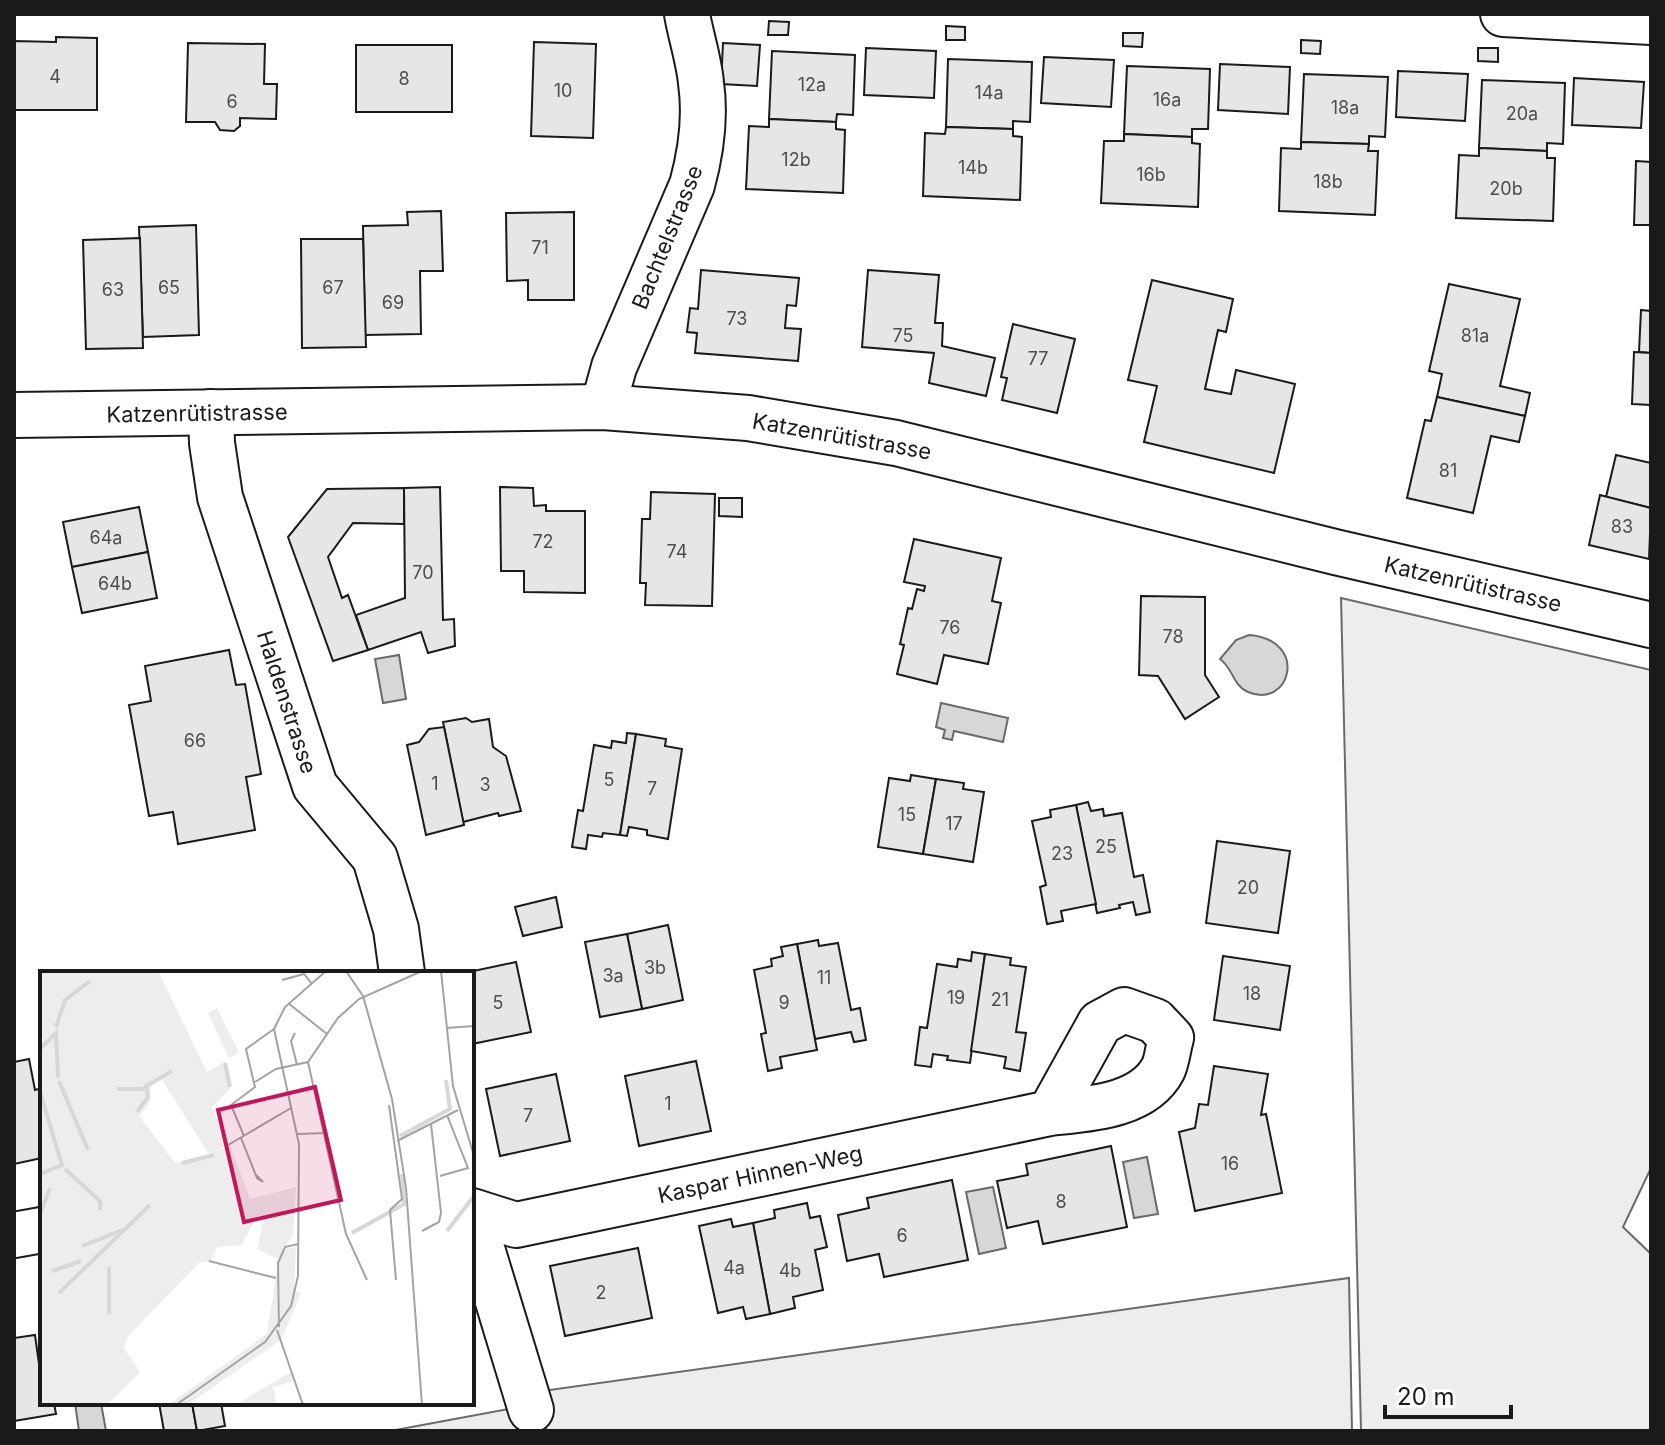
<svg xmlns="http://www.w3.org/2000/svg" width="1665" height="1445" font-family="Inter,sans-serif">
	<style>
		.built { fill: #ededed; stroke: #6a6a6a; stroke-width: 2 }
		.water { fill: #d7d7d7; stroke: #6a6a6a; stroke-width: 2 }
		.building { fill: #e6e6e6; stroke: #1a1a1a; stroke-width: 2 }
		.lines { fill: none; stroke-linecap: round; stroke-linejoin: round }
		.minor-casing { stroke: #1a1a1a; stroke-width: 48 }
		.minor { stroke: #fff; stroke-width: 44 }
		.labels { text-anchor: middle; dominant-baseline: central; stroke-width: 6; stroke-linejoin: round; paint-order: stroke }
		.number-label { font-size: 18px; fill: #4d4d4d }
		.street-label { font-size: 22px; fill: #1a1a1a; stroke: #fff }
		.inset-river { fill: none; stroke: #d7d7d7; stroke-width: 4 }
		.inset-road { fill: none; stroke: #a3a3a3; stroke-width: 2 }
		.view { fill: #c2185b; fill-opacity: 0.15; stroke: #c2185b; stroke-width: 4 }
		.inset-edge { fill: none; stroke: #1a1a1a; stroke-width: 4 }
	</style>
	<rect width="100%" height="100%" fill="#fff"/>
	<g class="built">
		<polygon points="1341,598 1651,670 1651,1168 1623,1227 1651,1254 1651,1431 1361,1431"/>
		<polygon points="1349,1278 1352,1431 547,1431 535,1392"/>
		<polygon points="520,1407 528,1431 390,1431"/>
	</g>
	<g class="water">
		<path d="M 1249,635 C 1310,640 1290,710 1248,692 C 1233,686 1233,668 1220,659 L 1236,640 Z"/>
		<polygon points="399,655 406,699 383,703 375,659"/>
		<polygon points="941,703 1008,718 1003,742 954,731 952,740 943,738 945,730 936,727"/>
		<polygon points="1147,1157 1158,1214 1134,1218 1123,1162"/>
		<polygon points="993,1187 1006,1248 979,1254 966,1192"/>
		<polygon points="75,1403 101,1403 106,1431 79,1431"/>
	</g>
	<g class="building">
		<polygon points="769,21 789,22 788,35 768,35"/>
		<polygon points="946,26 965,27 965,40 946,40"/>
		<polygon points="1123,33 1143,33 1142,47 1123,46"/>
		<polygon points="56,37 97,38 97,110 14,110 14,41 56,42"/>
		<polygon points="1301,40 1321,41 1320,54 1301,53"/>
		<polygon points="534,42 596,44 593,138 531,136"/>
		<polygon points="188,43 265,44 264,84 277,84 276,119 240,118 240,126 234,131 220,130 215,122 186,122"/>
		<polygon points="723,43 760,45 757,86 721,84"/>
		<rect x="356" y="45" width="96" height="67"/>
		<polygon points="866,48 936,51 934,98 864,95"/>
		<polygon points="1478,48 1498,48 1498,62 1478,61"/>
		<polygon points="772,51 855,55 853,115 837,114 836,122 769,119"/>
		<polygon points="1044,57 1114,60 1111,107 1041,103"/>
		<polygon points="948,59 1032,62 1030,122 1013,121 1013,129 946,127"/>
		<polygon points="1220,64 1290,67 1288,114 1218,110"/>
		<polygon points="1127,66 1210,69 1208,129 1192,129 1192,137 1124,134"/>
		<polygon points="1398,71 1468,74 1465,121 1396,117"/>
		<polygon points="1304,74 1388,77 1385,137 1369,136 1369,144 1301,142"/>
		<polygon points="1574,78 1644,82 1641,128 1572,125"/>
		<polygon points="1482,80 1565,83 1563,144 1547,143 1547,151 1479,148"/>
		<polygon points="769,119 836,122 836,129 845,130 843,193 746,189 749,126 769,127"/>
		<polygon points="946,127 1013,129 1013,136 1022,137 1020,200 923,196 925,133 945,134"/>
		<polygon points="1124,134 1192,137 1192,143 1200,144 1198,207 1101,203 1104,141 1124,141"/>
		<polygon points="1301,142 1369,144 1368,151 1378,151 1375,215 1279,211 1281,148 1301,149"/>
		<polygon points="1479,148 1547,151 1547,158 1555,158 1553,221 1456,218 1459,155 1479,156"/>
		<polygon points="1636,161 1651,162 1651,225 1634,225"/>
		<polygon points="441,211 443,271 420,271 421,334 365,335 363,226 408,225 407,212"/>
		<polygon points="574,212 574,300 528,300 528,280 507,281 506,213"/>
		<polygon points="196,225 199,335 143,337 139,227"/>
		<polygon points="140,238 143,348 86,349 83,240"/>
		<polygon points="301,239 363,239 366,347 302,348"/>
		<polygon points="701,270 799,278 796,306 787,305 785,328 801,329 798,361 695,353 697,333 687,332 690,308 698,309"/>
		<polygon points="868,270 939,275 935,323 943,323 942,346 995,358 986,396 929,383 934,353 862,347"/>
		<polygon points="1152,280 1233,299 1226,332 1218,330 1205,389 1231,394 1236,370 1295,384 1274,473 1144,442 1157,386 1128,380"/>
		<polygon points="1449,284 1520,299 1500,386 1530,393 1525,416 1437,397 1442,374 1429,371"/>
		<polygon points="1641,310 1651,311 1651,353 1639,352"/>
		<polygon points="1013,324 1075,339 1057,413 1002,400 1007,378 1001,377"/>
		<polygon points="1634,352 1651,353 1651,405 1632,404"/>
		<polygon points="1437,397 1525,416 1519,442 1491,436 1473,513 1407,498 1425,420 1431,421"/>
		<polygon points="1616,455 1651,463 1651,508 1606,497"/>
		<polygon points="440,487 443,620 454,619 455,646 428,653 421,632 368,650 356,615 405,598 404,488"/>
		<polygon points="500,487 533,488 534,506 546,505 546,511 585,511 585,593 524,592 524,571 501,571"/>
		<polygon points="404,488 404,524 353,523 328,557 342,598 348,595 368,650 333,661 288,537 327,489"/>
		<polygon points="651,492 715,494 712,606 645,605 646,583 640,583 642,519 650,519"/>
		<polygon points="1600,495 1651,508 1649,559 1589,545"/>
		<polygon points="719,498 742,498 742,517 719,516"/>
		<polygon points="139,507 148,552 72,567 63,522"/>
		<polygon points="914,539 1001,558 992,601 1001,603 988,664 944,655 937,684 897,674 904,645 900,644 908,608 912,609 917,589 924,591 925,586 904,582"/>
		<polygon points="148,552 157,598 82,613 72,567"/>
		<polygon points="1141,596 1205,597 1205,675 1219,697 1185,719 1158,676 1139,675"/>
		<polygon points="229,650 236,685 245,684 261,774 246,777 255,830 178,844 173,812 149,816 129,705 151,701 145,666"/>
		<polygon points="466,718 472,722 489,719 493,747 506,756 521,811 499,816 498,813 463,822 443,722"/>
		<polygon points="444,727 464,825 426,835 407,745 419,742 429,729"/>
		<polygon points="627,733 636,734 620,835 603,833 602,837 588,835 586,849 572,847 578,810 583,811 594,745 611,748 612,741 626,743"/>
		<polygon points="636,734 666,739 665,746 682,749 668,839 647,835 647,830 629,827 627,836 620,835"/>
		<polygon points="911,775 936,779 923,854 878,847 889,778 910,781"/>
		<polygon points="936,779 964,783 963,789 984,792 973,862 923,854"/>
		<polygon points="1088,802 1091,811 1103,809 1104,816 1122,813 1134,877 1143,875 1150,912 1136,915 1133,902 1119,905 1120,908 1097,913 1076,805"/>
		<polygon points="1076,805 1096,904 1061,911 1063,921 1047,924 1040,887 1046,885 1032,821 1051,817 1050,810"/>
		<polygon points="1217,841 1290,851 1278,933 1206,923"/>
		<polygon points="556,897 562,927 523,936 515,907"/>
		<polygon points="668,925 683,1000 642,1009 627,934"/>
		<polygon points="627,934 642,1009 600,1017 585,942"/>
		<polygon points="818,940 819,946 838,943 851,1010 860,1008 866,1040 854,1042 851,1032 815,1039 797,944"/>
		<polygon points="797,944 817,1050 780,1057 782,1068 768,1071 761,1034 766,1033 754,970 772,966 771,959 783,956 781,947"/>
		<polygon points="972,952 985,954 970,1063 947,1060 948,1056 933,1054 931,1067 915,1065 920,1027 927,1028 937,964 957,967 958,959 971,961"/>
		<polygon points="985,954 1011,958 1010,965 1026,967 1016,1032 1026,1033 1020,1071 1004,1068 1006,1057 971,1051"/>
		<polygon points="1223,956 1290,966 1280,1030 1214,1020"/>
		<polygon points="516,962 531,1032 472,1044 472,973 464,973"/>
		<polygon points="29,1059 35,1090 42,1088 42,1158 14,1164 14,1062"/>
		<polygon points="696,1061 711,1131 639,1146 625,1076"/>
		<polygon points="1214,1066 1268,1074 1261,1115 1266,1114 1282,1193 1195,1211 1179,1132 1195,1128 1199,1104 1208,1105"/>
		<polygon points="556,1074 570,1141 500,1156 486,1089"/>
		<polygon points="1111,1146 1127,1227 1043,1244 1038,1221 1007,1228 997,1181 1028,1175 1026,1164"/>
		<polygon points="952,1180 968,1260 884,1277 879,1254 847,1261 838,1215 869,1208 867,1198"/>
		<polygon points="807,1203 810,1218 820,1216 827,1247 815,1250 823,1290 793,1297 795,1308 770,1314 753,1223 775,1218 774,1210"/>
		<polygon points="731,1219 733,1227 753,1223 770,1314 746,1319 743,1307 718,1313 699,1226"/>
		<polygon points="638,1248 652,1318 565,1336 550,1266"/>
		<polygon points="35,1335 39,1364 42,1364 42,1403 54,1403 56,1414 14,1421 14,1338"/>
		<polygon points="159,1403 192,1403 197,1431 164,1431"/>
		<polygon points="192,1403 221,1403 225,1426 197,1431"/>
	</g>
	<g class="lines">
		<defs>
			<g id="minor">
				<polyline points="1503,14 1651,22"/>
				<path d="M 603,407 L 614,367 L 692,185 C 701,152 706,118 701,83 C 699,60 691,37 687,14"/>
				<polyline points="211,412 212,443 220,497 315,786 375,858 396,929 402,973"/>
				<polyline points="14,415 603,407 748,418 896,443 1335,552 1651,625"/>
				<path d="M 472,1211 L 516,1225 L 1050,1113 C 1087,1109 1143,1107 1163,1069 C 1167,1061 1168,1048 1171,1038 L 1155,1021 L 1124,1010 L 1100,1023 L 1050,1113"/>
				<polyline points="472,1216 531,1410"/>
				<polyline points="14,1235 42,1230"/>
			</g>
		</defs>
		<use href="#minor" class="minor-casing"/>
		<use href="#minor" class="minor"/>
	</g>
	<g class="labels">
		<g class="number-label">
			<text x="55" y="76">4</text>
			<text x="404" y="78">8</text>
			<text x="812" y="84">12a</text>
			<text x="563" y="90">10</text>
			<text x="989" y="92">14a</text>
			<text x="1167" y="99">16a</text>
			<text x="232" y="101">6</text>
			<text x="1345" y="107">18a</text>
			<text x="1522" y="113">20a</text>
			<text x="796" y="159">12b</text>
			<text x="973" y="167">14b</text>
			<text x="1151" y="174">16b</text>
			<text x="1328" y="181">18b</text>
			<text x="1506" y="188">20b</text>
			<text x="540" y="247">71</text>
			<text x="169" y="287">65</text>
			<text x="333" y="287">67</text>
			<text x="113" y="289">63</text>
			<text x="393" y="302">69</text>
			<text x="737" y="318">73</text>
			<text x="903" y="335">75</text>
			<text x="1475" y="335">81a</text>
			<text x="1038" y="358">77</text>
			<text x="1448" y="470">81</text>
			<text x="1622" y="526">83</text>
			<text x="106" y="537">64a</text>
			<text x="543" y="541">72</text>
			<text x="677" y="551">74</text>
			<text x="423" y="572">70</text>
			<text x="115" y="583">64b</text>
			<text x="950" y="627">76</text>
			<text x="1173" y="636">78</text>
			<text x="195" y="740">66</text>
			<text x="609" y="779">5</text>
			<text x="435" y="783">1</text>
			<text x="485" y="784">3</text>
			<text x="652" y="788">7</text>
			<text x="907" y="814">15</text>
			<text x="954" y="823">17</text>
			<text x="1106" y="846">25</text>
			<text x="1062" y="853">23</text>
			<text x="1248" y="887">20</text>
			<text x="655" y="967">3b</text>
			<text x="613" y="975">3a</text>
			<text x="824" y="977">11</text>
			<text x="1252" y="993">18</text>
			<text x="956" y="997">19</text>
			<text x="1000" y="999">21</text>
			<text x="498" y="1002">5</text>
			<text x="784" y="1002">9</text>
			<text x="668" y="1103">1</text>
			<text x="528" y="1115">7</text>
			<text x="1230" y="1163">16</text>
			<text x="1061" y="1201">8</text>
			<text x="902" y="1235">6</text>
			<text x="734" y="1267">4a</text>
			<text x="790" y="1270">4b</text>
			<text x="601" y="1292">2</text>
		</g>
		<g class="street-label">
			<text transform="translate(667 237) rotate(-68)">Bachtelstrasse</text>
			<text transform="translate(197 413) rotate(-1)">Katzenrütistrasse</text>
			<text transform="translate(842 436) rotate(10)">Katzenrütistrasse</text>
			<text transform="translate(1473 584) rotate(13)">Katzenrütistrasse</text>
			<text transform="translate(287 702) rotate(72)">Haldenstrasse</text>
			<text transform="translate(760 1174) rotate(-12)">Kaspar Hinnen-Weg</text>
		</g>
	</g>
	<g transform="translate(40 971)">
		<rect width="434" height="434" fill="#fff"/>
		<path d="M 0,0 L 118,0 L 167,101 L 185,91 L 190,118 L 172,136 L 188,173 L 170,183 L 190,174 L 210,228 L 256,216 L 253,264 L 238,288 L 217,278 L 224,247 L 218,245 L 201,274 L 177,276 L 170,290 L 159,292 L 88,365 L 84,377 L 100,401 L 67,434 L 0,434 ZM 122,109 L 169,183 L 169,184 L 135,192 L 99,145 L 108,134 L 112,114 ZM 177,37 L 199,82 L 189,87 L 168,42 ZM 256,276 L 254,319 L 261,322 L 241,369 L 147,434 L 128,434 L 227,363 L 238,294 L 244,278 ZM 251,401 L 254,410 L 233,416 L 237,434 L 195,434 Z" fill="#ededed" fill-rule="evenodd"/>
		<path class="inset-river" d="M 16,56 L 25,29 L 50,10M 0,78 L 16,62 L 18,107M 185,92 L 190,116M 19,110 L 48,179M 77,118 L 104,118M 0,121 L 22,194 L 0,203M 97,141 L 108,126 L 106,115 L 132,100M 360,165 L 410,138 L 406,109M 142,192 L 174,184M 25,198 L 60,230 L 60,239M 0,243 L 10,217M 407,260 L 434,225M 312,262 L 364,233 L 362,203M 42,275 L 85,258M 12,300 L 41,290M 19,322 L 110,234M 69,343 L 69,296"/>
		<path class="inset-road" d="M 306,0 L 323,25 L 352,128 L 366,217 L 382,434M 401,0 L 413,115 L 434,185M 434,8 L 434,61M 242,9 L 264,3 L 272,13M 248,32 L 287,63M 406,57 L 434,55M 255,62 L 251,70 L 257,94M 268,91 L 306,263 L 327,309M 215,111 L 236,98 L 268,91 L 298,47 L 319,28 L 382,0M 349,134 L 362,228 L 350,239 L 356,309M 257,163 L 287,162M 204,165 L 191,134 L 215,116 L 206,78 L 234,58M 201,167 L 217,207 L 223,211 L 216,204M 357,170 L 418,139M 188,174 L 251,137M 400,205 L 428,197 L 407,144M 382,260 L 399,251 L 401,242 L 391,153M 169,290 L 236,307M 239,356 L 238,292 L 245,276 L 258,273M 237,359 L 263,434M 136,434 L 225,371 L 251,335 L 258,305 L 259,173 L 234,58 L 245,36 L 286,0"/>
		<path class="view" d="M 275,116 L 301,229 L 204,251 L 178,139 Z"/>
		<rect width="434" height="434" class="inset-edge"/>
	</g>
	<rect width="1665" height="1445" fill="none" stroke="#1a1a1a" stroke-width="32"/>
	<path d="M1385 1405v12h126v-12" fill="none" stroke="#1a1a1a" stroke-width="4"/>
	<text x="1397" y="1405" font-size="24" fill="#1a1a1a" stroke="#ffffff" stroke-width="6" paint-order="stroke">20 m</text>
</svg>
